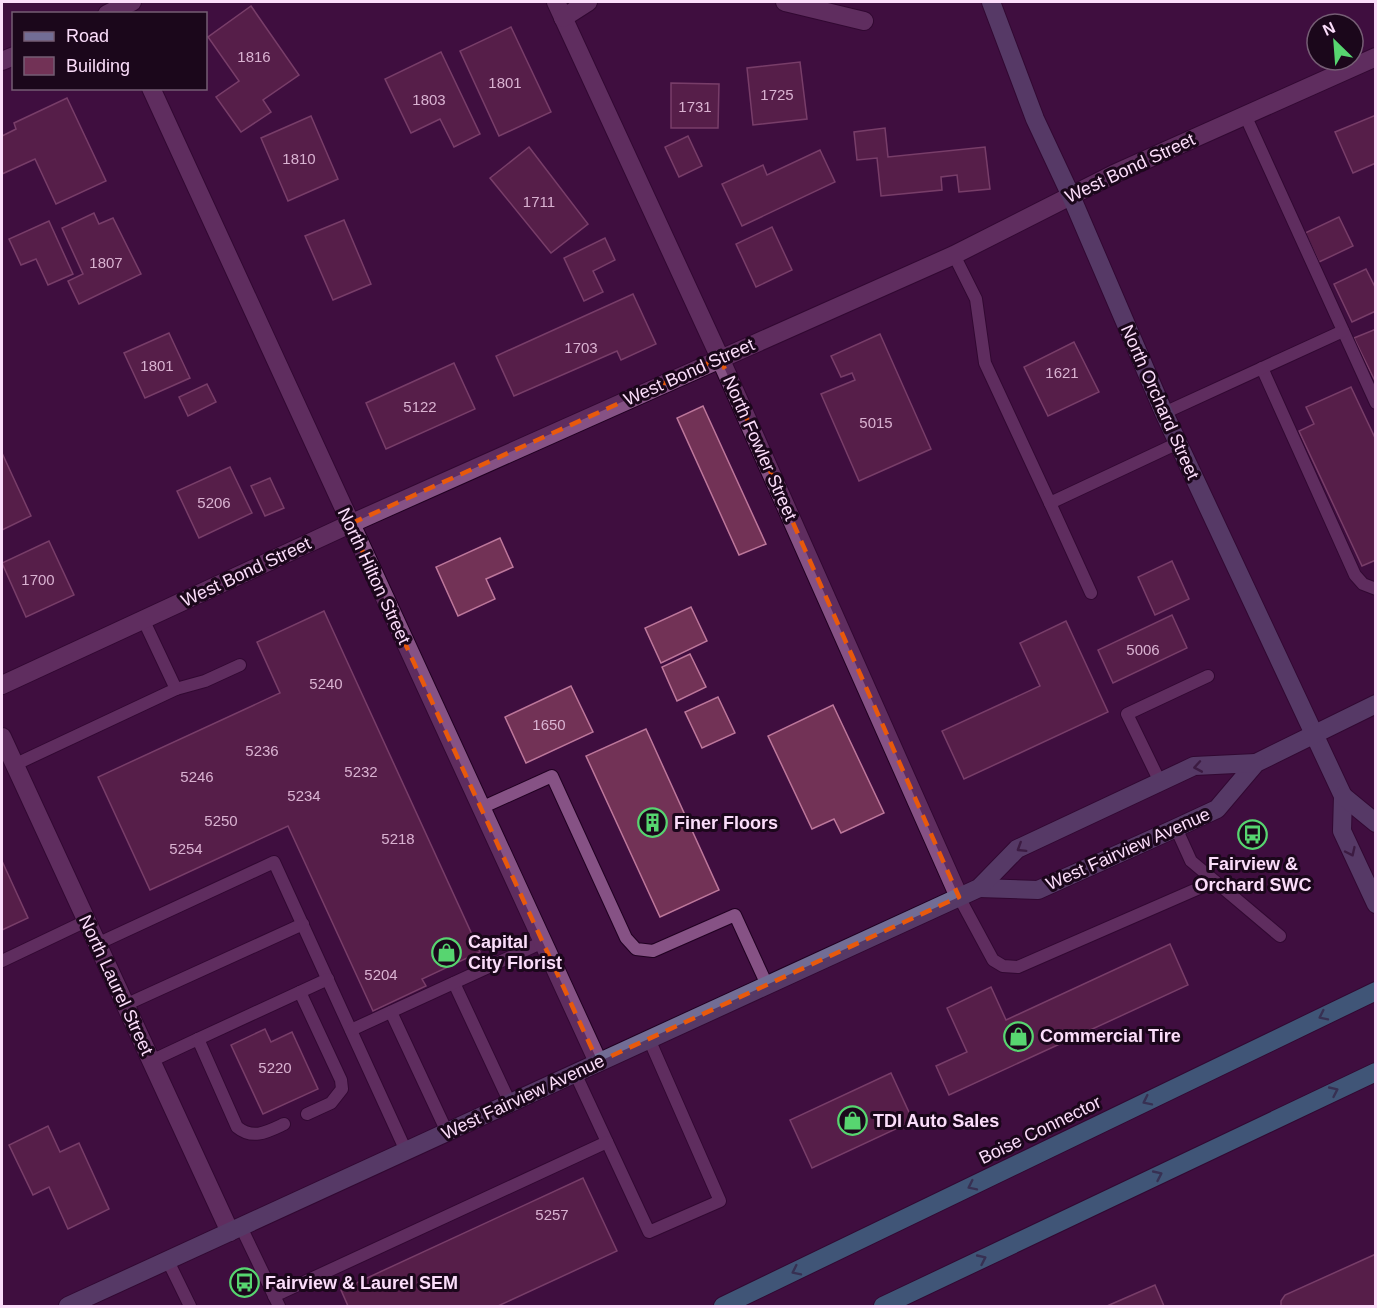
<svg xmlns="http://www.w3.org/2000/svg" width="1377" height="1308" font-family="Helvetica,sans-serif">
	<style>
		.building { fill: #723256; stroke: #bd779b; stroke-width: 1.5 }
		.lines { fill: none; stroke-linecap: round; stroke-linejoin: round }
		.service-casing { stroke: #200021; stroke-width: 14 }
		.minor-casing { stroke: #200021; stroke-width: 20 }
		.secondary-casing { stroke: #200021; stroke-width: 20 }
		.motorway-casing { stroke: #200021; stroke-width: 20 }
		.service { stroke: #865285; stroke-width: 12 }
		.minor { stroke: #865285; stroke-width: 18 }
		.secondary { stroke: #726d95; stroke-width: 18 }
		.motorway { stroke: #42acba; stroke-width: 18 }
		.oneway { stroke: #392b46 }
		.oneway2 { stroke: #2e5a6a }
		.marked { fill: none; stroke: #e8590c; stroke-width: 4.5; stroke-dasharray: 12 8; stroke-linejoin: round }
		.labels { text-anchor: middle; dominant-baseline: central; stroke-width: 6; stroke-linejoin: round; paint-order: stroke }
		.number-label { font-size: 15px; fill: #d9b2d1 }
		.street-label { font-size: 18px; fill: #fbddfa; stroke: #1b071b }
		.poi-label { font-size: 18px; font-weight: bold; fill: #fbddfa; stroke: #1b071b; text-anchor: start }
	</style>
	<rect width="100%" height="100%" fill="#3f0e3f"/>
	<g class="building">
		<polygon points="251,6 299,75 263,100 271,112 241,132 216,97 239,81 208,37"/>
		<polygon points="511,27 551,112 499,136 460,51"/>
		<polygon points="441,52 480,134 454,147 440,119 411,133 385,79"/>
		<polygon points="800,62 807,119 753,125 747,68"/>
		<polygon points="671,83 719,84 718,128 671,128"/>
		<polygon points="67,98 106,181 56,204 35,159 2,174 2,136 16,129 14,123"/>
		<polygon points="1376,115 1376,163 1353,173 1335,132"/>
		<polygon points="311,116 338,179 288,201 261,138"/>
		<polygon points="885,128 888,157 985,147 990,189 959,192 957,175 941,177 942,190 881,196 877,158 857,160 854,132"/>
		<polygon points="688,136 702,166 679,177 665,147"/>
		<polygon points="529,147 588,224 551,253 490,178"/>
		<polygon points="820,150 835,182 742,226 722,184 763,165 767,175"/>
		<polygon points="94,213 99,224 113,218 141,274 79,304 68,281 83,274 62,228"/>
		<polygon points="1339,217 1353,246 1319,262 1305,233"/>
		<polygon points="344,220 371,284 333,300 305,236"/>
		<polygon points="49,221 73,274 48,285 36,259 21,265 9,239"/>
		<polygon points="772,227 792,270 756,287 736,244"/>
		<polygon points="605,238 615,260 593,271 603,292 584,301 564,258"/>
		<polygon points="1366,269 1376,289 1376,311 1352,322 1334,284"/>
		<polygon points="633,294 656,344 621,360 617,351 514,396 496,356"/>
		<polygon points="1376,329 1376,383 1354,338"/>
		<polygon points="169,333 190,378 145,398 124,353"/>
		<polygon points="880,334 931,449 859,481 821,394 855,380 852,373 841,377 831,356"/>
		<polygon points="1074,342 1099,392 1048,416 1024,367"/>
		<polygon points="454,363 475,409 386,449 366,403"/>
		<polygon points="207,384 216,402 188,416 179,397"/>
		<polygon points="1351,387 1376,440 1376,560 1362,566 1299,431 1314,424 1306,407"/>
		<polygon points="703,406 766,544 739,555 677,418"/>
		<polygon points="2,453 31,516 2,530"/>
		<polygon points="230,467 252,513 199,538 177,491"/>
		<polygon points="270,478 284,508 265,516 251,486"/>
		<polygon points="500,538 513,567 486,579 495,599 458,616 436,567"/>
		<polygon points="49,541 74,595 26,617 2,563"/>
		<polygon points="1172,561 1189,599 1155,615 1138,577"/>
		<polygon points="691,607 707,641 661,663 645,628"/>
		<polygon points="324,611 480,952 422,979 426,986 373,1011 288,826 150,890 98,777 280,693 257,642"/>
		<polygon points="1172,615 1187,648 1113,683 1098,650"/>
		<polygon points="1066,621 1108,712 964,779 942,731 1040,686 1020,643"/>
		<polygon points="690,654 706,687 677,701 662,667"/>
		<polygon points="571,686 593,732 526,763 505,717"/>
		<polygon points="718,697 735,733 702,748 685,712"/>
		<polygon points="833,705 884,813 841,833 834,819 812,829 768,736"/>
		<polygon points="646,729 719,890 660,917 586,756"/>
		<polygon points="2,861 28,918 2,930"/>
		<polygon points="1170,944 1188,985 949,1095 936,1066 967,1052 947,1008 991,987 1006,1020"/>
		<polygon points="265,1029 271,1042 292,1032 318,1089 263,1114 231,1045"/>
		<polygon points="891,1073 913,1121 812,1168 790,1120"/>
		<polygon points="48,1126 60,1152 79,1143 109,1209 68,1229 49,1187 33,1195 9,1145"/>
		<polygon points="583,1178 617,1251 498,1306 348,1306 341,1290"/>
		<polygon points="1376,1254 1376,1306 1281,1306 1281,1301 1285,1295"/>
		<polygon points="1155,1285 1164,1306 1107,1306"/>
	</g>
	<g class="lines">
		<defs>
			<g id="service">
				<polyline points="1245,115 1376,403"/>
				<polyline points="954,255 976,299 985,363 1050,503 1178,443"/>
				<polyline points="1262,368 1355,575 1363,584 1376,589"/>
				<polyline points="1164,413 1343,331"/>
				<polyline points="1050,503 1091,593"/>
				<polyline points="176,689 205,681 240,665"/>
				<polyline points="14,765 176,689 143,619"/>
				<polyline points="1160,782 1127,714 1208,676"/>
				<polyline points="481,808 552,776 626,938 636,949 653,951 735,915 767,985"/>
				<polyline points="1176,828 1191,861 1280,936"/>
				<polyline points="959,897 993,960 1003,966 1018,967 1213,882"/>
				<polyline points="97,944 274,862 406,1151"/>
				<polyline points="2,961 86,921"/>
				<polyline points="454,983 510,1103"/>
				<polyline points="300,992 341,1080 342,1089 331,1103 307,1114"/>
				<polyline points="125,1005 303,924"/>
				<polyline points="391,1012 447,1132"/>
				<polyline points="351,1030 543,942"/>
				<polyline points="151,1061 198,1039"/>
				<polyline points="575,1073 649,1232 720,1201 649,1039"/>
				<path d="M 284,1124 C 267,1132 253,1140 237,1127 L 198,1039 L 328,979"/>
				<polyline points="241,1227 279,1306"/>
				<polyline points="168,1261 190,1306"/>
				<polyline points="274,1296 607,1142"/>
			</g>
			<g id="minor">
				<polyline points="556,2 720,358 959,897"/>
				<polyline points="785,2 864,21"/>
				<polyline points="107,14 132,2"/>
				<polyline points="563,18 588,2"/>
				<polyline points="2,61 14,56"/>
				<polyline points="151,88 598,1062"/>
				<polyline points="2,685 350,524 954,255 1114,174 1376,57"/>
				<polyline points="2,737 230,1232"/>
			</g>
			<g id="secondary">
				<polyline points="991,2 1035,119 1071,196 1164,413 1343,796 1342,831 1376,904"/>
				<polyline points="1343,796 1376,823"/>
				<polyline points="979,888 1038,890 1176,828 1217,809 1256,763 1376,704"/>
				<polyline points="68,1306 979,888 1017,849 1194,766 1256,763"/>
			</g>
			<g id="motorway">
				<polyline points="723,1306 1376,991"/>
				<polyline points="883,1306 1376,1072"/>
			</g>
		</defs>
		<use href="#service" class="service-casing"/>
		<use href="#minor" class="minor-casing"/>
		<use href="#secondary" class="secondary-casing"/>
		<use href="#motorway" class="motorway-casing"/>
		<use href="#service" class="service"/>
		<use href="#minor" class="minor"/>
		<use href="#secondary" class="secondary"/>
		<use href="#motorway" class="motorway"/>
	</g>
	<defs><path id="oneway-chevron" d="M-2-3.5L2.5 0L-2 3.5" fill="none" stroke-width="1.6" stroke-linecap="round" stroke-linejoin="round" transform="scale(1.5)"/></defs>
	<g class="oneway">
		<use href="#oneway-chevron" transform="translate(1198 767) rotate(170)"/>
		<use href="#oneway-chevron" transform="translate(1021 848) rotate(148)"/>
		<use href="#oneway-chevron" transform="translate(1351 852) rotate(65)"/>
	</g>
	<g class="oneway2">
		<use href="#oneway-chevron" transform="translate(1323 1016) rotate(154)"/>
		<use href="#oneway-chevron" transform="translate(1334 1091) rotate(-25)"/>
		<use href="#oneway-chevron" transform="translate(1147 1101) rotate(154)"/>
		<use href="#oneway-chevron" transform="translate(1158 1175) rotate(-25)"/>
		<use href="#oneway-chevron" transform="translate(972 1186) rotate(154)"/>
		<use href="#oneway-chevron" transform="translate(982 1259) rotate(-25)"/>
		<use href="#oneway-chevron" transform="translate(796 1271) rotate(154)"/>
	</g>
	<path d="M0 0H1377V1308H0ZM 720,358 L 959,897 L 598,1062 L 350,524 Z" fill="#3f0e3f" fill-opacity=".55" fill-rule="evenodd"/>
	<path class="marked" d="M 720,358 L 959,897 L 598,1062 L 350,524 Z"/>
	<defs>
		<symbol id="building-ring" viewBox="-11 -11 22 22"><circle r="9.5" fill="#1b071b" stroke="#57d570" stroke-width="1.5"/><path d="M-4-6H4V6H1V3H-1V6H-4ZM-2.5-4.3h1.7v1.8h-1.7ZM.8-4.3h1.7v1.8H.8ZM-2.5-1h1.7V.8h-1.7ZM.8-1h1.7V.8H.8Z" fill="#57d570"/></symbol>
		<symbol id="bus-ring" viewBox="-11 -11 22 22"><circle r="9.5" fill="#1b071b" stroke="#57d570" stroke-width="1.5"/><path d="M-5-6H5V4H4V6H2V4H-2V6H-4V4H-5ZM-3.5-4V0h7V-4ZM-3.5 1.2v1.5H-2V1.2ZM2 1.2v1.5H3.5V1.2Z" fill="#57d570"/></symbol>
		<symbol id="shop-ring" viewBox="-11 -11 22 22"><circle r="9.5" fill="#1b071b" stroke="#57d570" stroke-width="1.5"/><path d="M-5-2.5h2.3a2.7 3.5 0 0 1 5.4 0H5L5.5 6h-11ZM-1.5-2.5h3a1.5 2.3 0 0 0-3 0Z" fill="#57d570"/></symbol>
	</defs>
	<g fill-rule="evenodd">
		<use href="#building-ring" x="636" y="806" width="33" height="33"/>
		<use href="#bus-ring" x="1236" y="818" width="33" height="33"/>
		<use href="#shop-ring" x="430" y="936" width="33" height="33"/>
		<use href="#shop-ring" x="1002" y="1020" width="33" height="33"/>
		<use href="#shop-ring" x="836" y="1104" width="33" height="33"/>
		<use href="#bus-ring" x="228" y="1266" width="33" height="33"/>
	</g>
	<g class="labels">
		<g class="number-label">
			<text x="254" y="56">1816</text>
			<text x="505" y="82">1801</text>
			<text x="777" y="94">1725</text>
			<text x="429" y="99">1803</text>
			<text x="695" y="106">1731</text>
			<text x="299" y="158">1810</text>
			<text x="539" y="201">1711</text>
			<text x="106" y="262">1807</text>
			<text x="581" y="347">1703</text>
			<text x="157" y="365">1801</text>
			<text x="1062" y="372">1621</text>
			<text x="420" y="406">5122</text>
			<text x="876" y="422">5015</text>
			<text x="214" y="502">5206</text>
			<text x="38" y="579">1700</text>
			<text x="1143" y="649">5006</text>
			<text x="326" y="683">5240</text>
			<text x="549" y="724">1650</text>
			<text x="262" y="750">5236</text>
			<text x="361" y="771">5232</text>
			<text x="197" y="776">5246</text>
			<text x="304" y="795">5234</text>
			<text x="221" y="820">5250</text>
			<text x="398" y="838">5218</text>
			<text x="186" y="848">5254</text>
			<text x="381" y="974">5204</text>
			<text x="275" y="1067">5220</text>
			<text x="552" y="1214">5257</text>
		</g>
		<g class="street-label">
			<text transform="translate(1130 168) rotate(-25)">West Bond Street</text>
			<text transform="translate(689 372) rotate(-24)">West Bond Street</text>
			<text transform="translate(1160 402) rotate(66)">North Orchard Street</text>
			<text transform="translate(760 448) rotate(66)">North Fowler Street</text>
			<text transform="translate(246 572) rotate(-25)">West Bond Street</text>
			<text transform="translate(374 576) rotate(65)">North Hilton Street</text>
			<text transform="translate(1128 849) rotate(-24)">West Fairview Avenue</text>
			<text transform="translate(116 985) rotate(65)">North Laurel Street</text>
			<text transform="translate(523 1097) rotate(-25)">West Fairview Avenue</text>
			<text transform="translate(1040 1130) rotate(-26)">Boise Connector</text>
		</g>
		<g class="poi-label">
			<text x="674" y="823">Finer Floors</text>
			<text x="1253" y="864" text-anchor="middle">Fairview &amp;<tspan x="1253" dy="21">Orchard SWC</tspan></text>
			<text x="468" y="942">Capital<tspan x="468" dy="21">City Florist</tspan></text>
			<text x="1040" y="1036">Commercial Tire</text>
			<text x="873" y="1121">TDI Auto Sales</text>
			<text x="265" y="1283">Fairview &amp; Laurel SEM</text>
		</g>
	</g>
	<rect width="1377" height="1308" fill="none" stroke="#fbddfa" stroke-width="6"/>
	<rect x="12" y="12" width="195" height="78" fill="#1b071b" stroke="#755d74" stroke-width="1.5"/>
	<rect x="24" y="32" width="30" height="9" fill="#726d95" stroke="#755d74" stroke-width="1.5"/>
	<text x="66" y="42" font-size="18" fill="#fbddfa">Road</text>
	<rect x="24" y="57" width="30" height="18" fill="#723256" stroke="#755d74" stroke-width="1.5"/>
	<text x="66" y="72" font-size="18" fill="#fbddfa">Building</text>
	<g transform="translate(1335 42) rotate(335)"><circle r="28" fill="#1b071b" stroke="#755d74" stroke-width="1.5"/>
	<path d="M0-4.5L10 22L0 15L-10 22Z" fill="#57d570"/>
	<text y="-9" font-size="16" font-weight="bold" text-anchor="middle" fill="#fbddfa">N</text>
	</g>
</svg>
